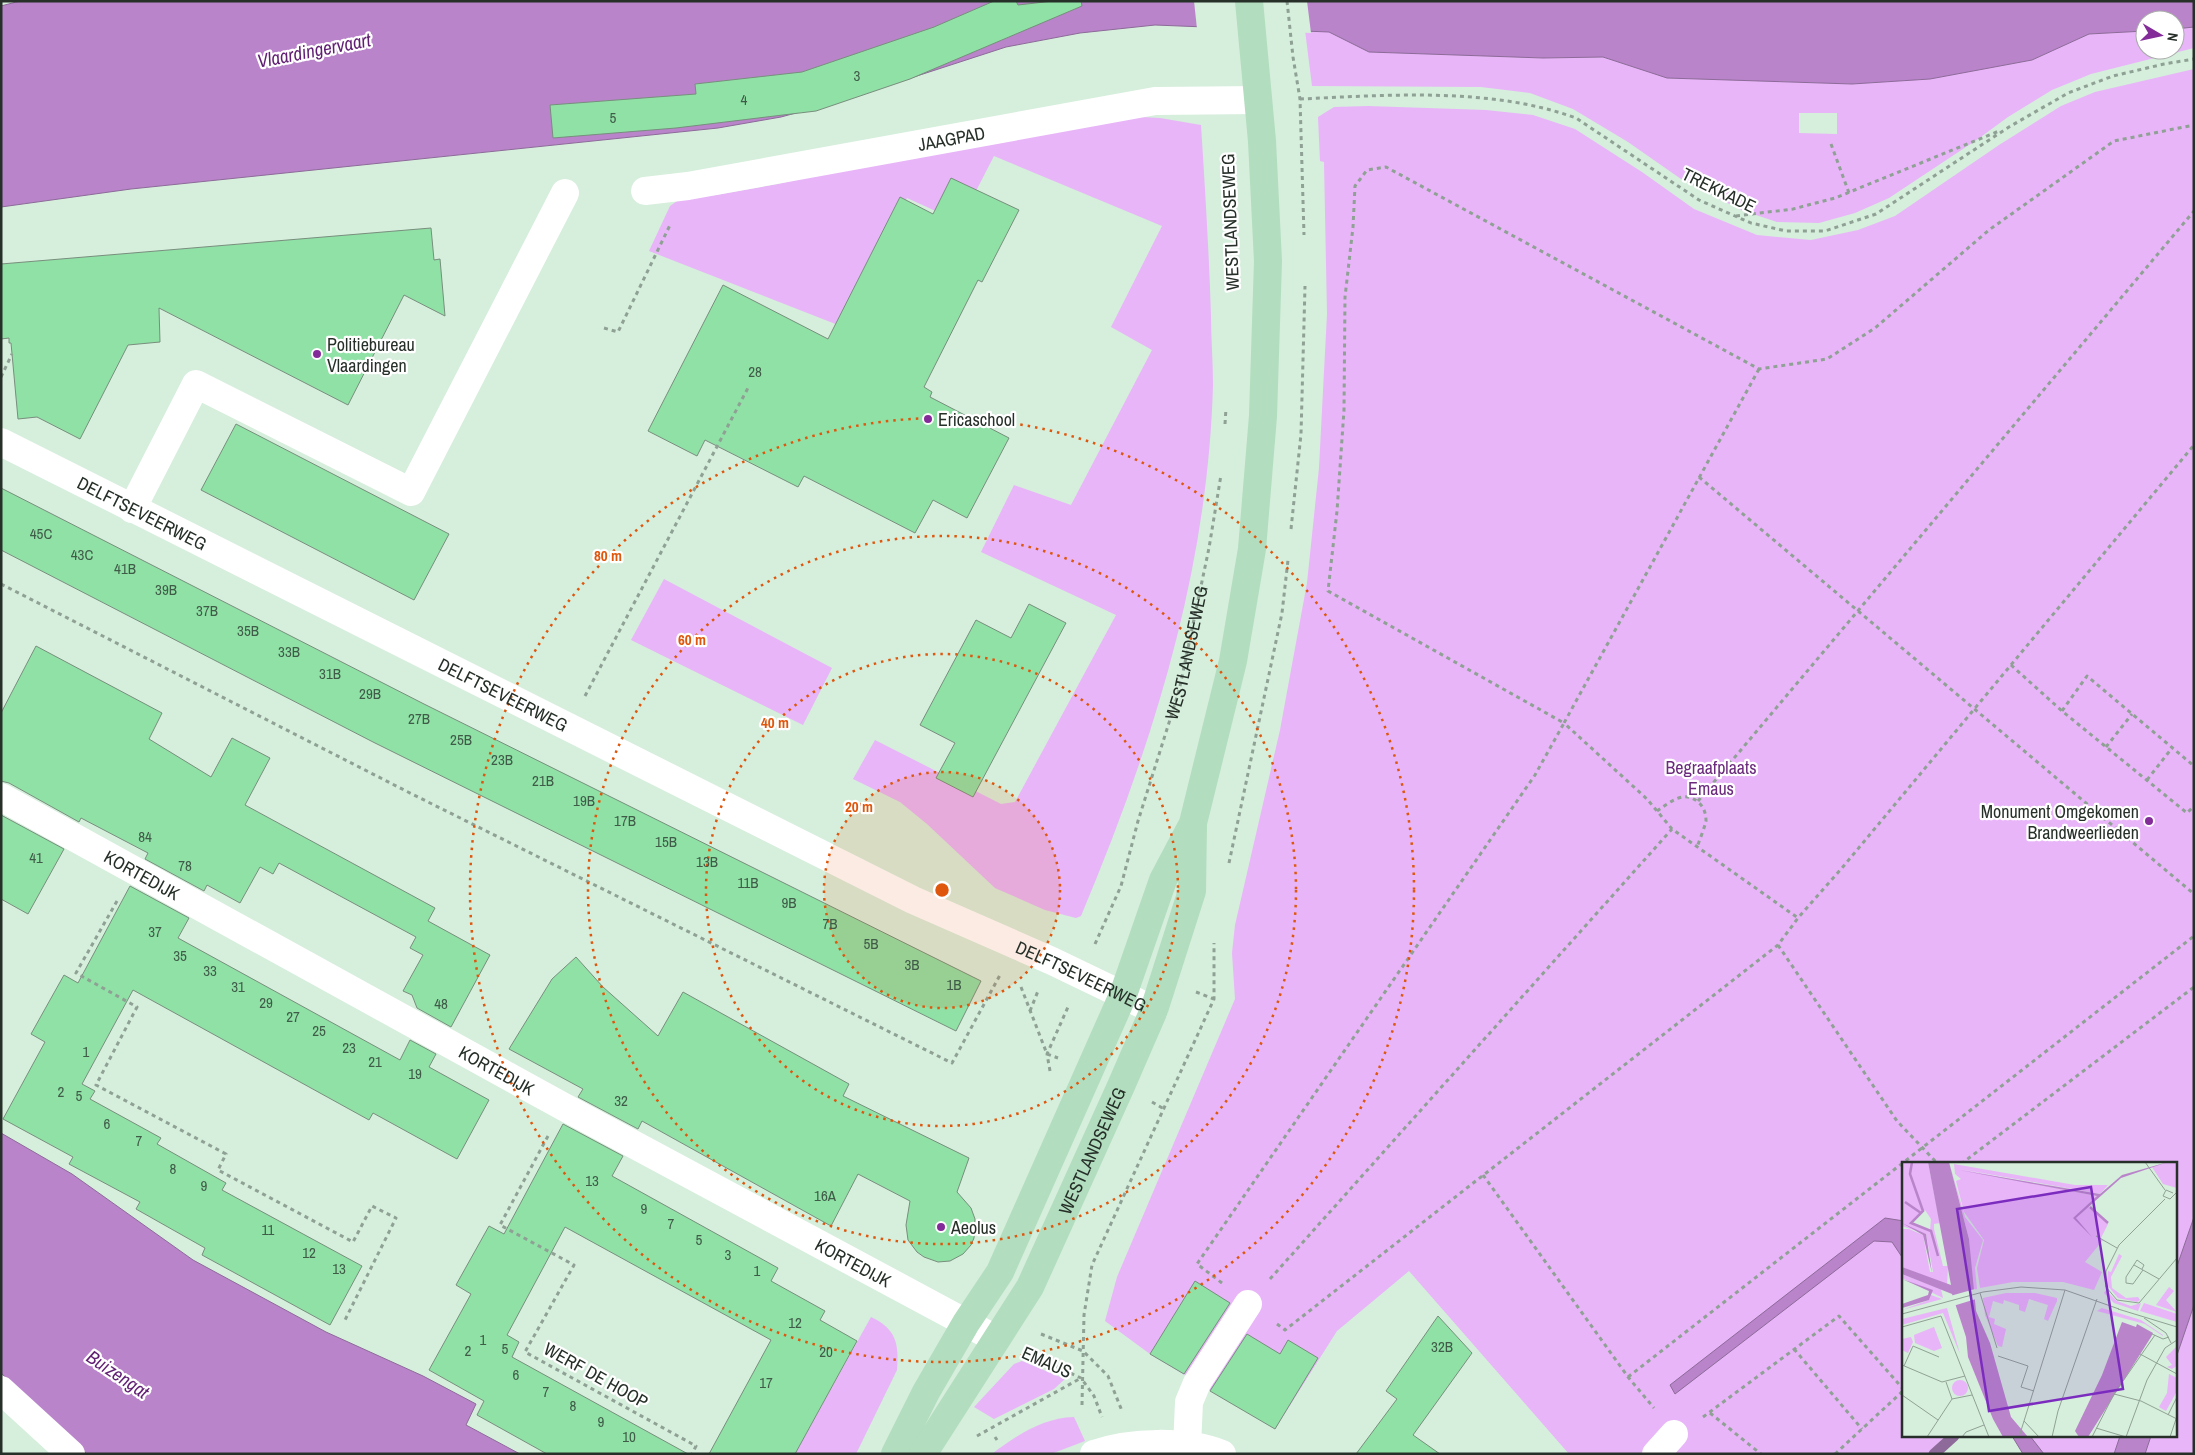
<svg xmlns="http://www.w3.org/2000/svg" width="2195" height="1455" font-family="'Archivo Narrow',sans-serif">
	<style>
		.green { fill: #e8b5f8; fill-rule: evenodd }
		.water { fill: #b984ca; stroke: #8d6a99 }
		.pier { fill: #d6eedc }
		.lines { fill: none; stroke-linecap: round; stroke-linejoin: round }
		.stream { stroke: #8d6a99; stroke-width: 11 }
		.building { fill: #8fe1a6; stroke: #788e7d }
		.path { stroke: #8fa194; stroke-width: 3; stroke-dasharray: 4 4; stroke-linecap: butt }
		.minor { stroke: #fff; stroke-width: 28 }
		.major { stroke: #b2ddbe; stroke-width: 28 }
		.ring { fill: none; stroke: #de570d; stroke-width: 2.5; stroke-dasharray: 2.5 5 }
		.poi-dot { fill: #822b99; stroke: #fff; stroke-width: 2 }
		.labels { text-anchor: middle; dominant-baseline: central; stroke-width: 4.5; stroke-linejoin: round; paint-order: stroke }
		.number-label { font-size: 15px; fill: #405c48 }
		.street-label { font-size: 18px; fill: #262f28; stroke: #fff }
		.poi-label { font-size: 18px; fill: #262f28; stroke: #fff; text-anchor: start }
		.park-label { font-size: 18px; fill: #6b2a7d; stroke: #fff }
		.water-label { font-size: 19px; font-style: italic; fill: #611f73; stroke: #fff }
		.inset-river { fill: none; stroke: #b984ca; stroke-width: 2.5 }
		.inset-road { fill: none; stroke: #90a294; stroke-width: 1 }
		.view { fill: #7b2cbf; fill-opacity: 0.15; stroke: #7b2cbf; stroke-width: 2.5 }
		.inset-edge { fill: none; stroke: #262f28; stroke-width: 2.5 }
		.centre { fill: #de570d; stroke: #fff; stroke-width: 2.5 }
		.ring-label { font-size: 15px; text-anchor: middle; font-weight: bold; fill: #de570d; stroke: #fff; stroke-width: 4.5; stroke-linejoin: round; paint-order: stroke }
	</style>
	<rect width="100%" height="100%" fill="#d6eedc"/>
	<g class="green">
		<path d="M 2194,27 L 2194,48 L 2091,74 L 2052,90 L 2008,117 L 1978,139 L 1889,198 L 1855,213 L 1819,223 L 1777,222 L 1741,210 L 1681,179 L 1628,142 L 1573,109 L 1530,93 L 1481,87 L 1312,86 L 1305,30 L 1329,32 L 1369,52 L 1543,58 L 1603,57 L 1667,78 L 1852,84 L 1930,79 L 2032,60 L 2089,34 L 2145,31 L 2145,50 L 2175,50 L 2175,29 ZM 1799,113 L 1837,113 L 1837,134 L 1799,133 Z"/>
		<polygon points="2194,69 2194,1217 2176,1269 2176,1164 1904,1164 1904,1436 1954,1436 1934,1454 1569,1454 1409,1271 1337,1331 1275,1429 1150,1354 1105,1321 1117,1277 1235,999 1232,953 1235,925 1280,730 1307,583 1319,468 1327,314 1324,162 1320,161 1318,117 1334,107 1368,106 1486,110 1533,115 1575,129 1642,172 1694,209 1757,235 1811,240 1858,230 1895,216 1999,145 2061,106 2095,92"/>
		<path d="M 1085,114 L 1160,118 L 1201,125 C 1205,188 1209,252 1211,316 C 1211,339 1213,362 1213,385 C 1208,571 1152,747 1081,916 L 1076,918 L 1045,910 L 995,888 L 927,824 L 900,802 L 853,779 L 875,740 L 1001,804 L 1015,802 L 1116,615 L 981,552 L 1014,485 L 1071,505 L 1152,350 L 1111,327 L 1162,226 L 994,156 L 960,222 L 907,198 L 838,325 L 649,251 L 670,206 L 680,199 L 716,195 L 778,184 Z"/>
		<polygon points="664,579 832,668 803,725 631,640"/>
		<polygon points="2194,1305 2194,1454 2145,1454 2151,1436 2176,1436 2176,1358"/>
		<path d="M 871,1317 C 896,1329 899,1343 897,1370 L 856,1454 L 795,1454 Z"/>
		<polygon points="1022,1361 1065,1379 1054,1389 994,1419 974,1407 1014,1364"/>
		<path d="M 1074,1417 L 1085,1441 L 1051,1454 L 992,1454 C 1017,1435 1043,1418 1074,1417 Z"/>
		<polygon points="2030,1436 2120,1436 2114,1454 2044,1454"/>
	</g>
	<g class="water">
		<polygon points="20,1 2194,1 2194,27 2175,29 2175,20 2145,20 2145,31 2089,34 2032,60 1930,79 1852,84 1667,78 1603,57 1543,58 1369,52 1329,32 1155,25 1080,33 1006,47 840,101 781,117 718,128 131,189 1,207 1,6"/>
		<polygon points="1,1133 72,1174 193,1260 326,1332 423,1376 476,1404 466,1425 520,1454 87,1454 1,1373"/>
		<polygon points="2194,1217 2194,1305 2176,1358 2176,1269"/>
		<polygon points="1885,1218 1904,1221 1904,1260 1892,1242 1874,1241 1675,1394 1670,1385"/>
		<polygon points="2012,1436 2030,1436 2044,1454 2023,1454"/>
		<polygon points="2120,1436 2151,1436 2145,1454 2114,1454"/>
	</g>
	<polygon class="pier" points="1194,1 1307,1 1311,33 1197,29"/>
	<g class="lines">
		<polyline class="stream" points="1934,1454 1954,1436"/>
	</g>
	<g class="building">
		<polygon points="994,1 1016,1 1018,5 1053,1 1081,1 1082,6 910,79 816,111 676,128 553,138 550,105 696,94 695,84 802,72 934,27"/>
		<polygon points="951,178 1019,210 982,282 978,280 924,387 932,392 930,397 1009,438 967,518 933,500 915,533 804,476 798,487 705,440 697,456 648,431 723,285 828,339 900,197 933,214"/>
		<polygon points="431,228 434,260 440,259 445,316 404,295 348,405 159,308 160,342 128,345 80,439 37,417 18,419 11,343 9,343 9,338 1,339 1,264"/>
		<polygon points="236,424 449,534 414,600 201,490"/>
		<polygon points="1,488 424,704 981,981 956,1031 373,742 1,550"/>
		<polygon points="1029,604 1066,623 973,797 936,778 955,743 920,725 976,620 1011,638"/>
		<polygon points="36,646 162,713 149,739 211,777 232,738 270,758 245,805 435,908 428,921 490,955 451,1027 417,1008 412,995 403,991 423,955 410,948 416,937 279,863 273,874 260,867 240,903 207,885 204,891 145,859 148,853 81,818 79,822 9,783 1,781 1,713"/>
		<polygon points="1,815 64,849 28,914 1,899"/>
		<polygon points="130,886 189,918 178,938 400,1060 410,1040 436,1054 429,1067 489,1100 457,1159 373,1113 369,1120 133,990 82,1084 95,1091 90,1099 161,1138 157,1144 226,1183 222,1190 362,1266 330,1325 202,1255 205,1248 136,1209 140,1202 69,1164 73,1157 3,1119 45,1042 31,1034 64,975 78,983"/>
		<polygon points="576,957 603,987 658,1036 683,992 849,1084 843,1096 969,1158 957,1192 971,1208 975,1219 974,1238 971,1245 963,1254 950,1261 938,1262 924,1257 917,1252 908,1240 906,1225 910,1201 858,1174 831,1226 642,1121 638,1129 578,1097 583,1089 509,1049 552,979"/>
		<polygon points="563,1124 623,1156 612,1176 778,1268 771,1281 825,1311 820,1320 857,1341 795,1454 709,1454 771,1340 565,1227 507,1335 519,1342 512,1357 688,1454 547,1454 477,1415 484,1401 429,1370 471,1294 456,1285 489,1226 504,1234"/>
		<polygon points="1195,1281 1230,1303 1184,1374 1150,1354"/>
		<polygon points="1438,1316 1472,1353 1413,1435 1440,1454 1356,1454 1397,1399 1386,1391"/>
		<polygon points="1247,1334 1280,1354 1288,1340 1318,1358 1275,1429 1210,1391"/>
	</g>
	<g class="lines">
		<g class="path">
			<polyline points="1287,1 1293,57 1300,99 1304,235"/>
			<path d="M 1300,99 C 1389,95 1491,87 1576,118 L 1699,200 L 1735,216 L 1751,223 L 1786,231 L 1825,231 L 1876,214 L 2009,127 L 2068,93 L 2113,76 L 2164,64 L 2194,59"/>
			<polyline points="1831,144 1849,193"/>
			<polyline points="1736,216 1793,209 1835,198 1999,131"/>
			<polyline points="604,328 618,332 671,223"/>
			<polyline points="1759,369 1564,723 1647,799 1672,829 1798,918"/>
			<polyline points="1,377 12,354"/>
			<polyline points="1225,424 1226,408"/>
			<polyline points="1699,477 2194,894"/>
			<polyline points="1291,529 1301,434 1305,286"/>
			<polyline points="1,584 408,792 952,1063 1000,975"/>
			<polyline points="2011,665 2062,711 2187,813 2194,806"/>
			<polyline points="585,696 749,386"/>
			<polyline points="2062,711 2087,676 2194,766"/>
			<polyline points="2106,747 2132,714"/>
			<polyline points="2147,780 2172,748"/>
			<polyline points="1698,801 2194,211"/>
			<path d="M 1657,811 C 1670,802 1685,789 1699,803 C 1704,807 1706,814 1706,821 C 1704,829 1700,839 1697,847"/>
			<polyline points="1229,863 1282,613 1288,560"/>
			<polyline points="117,901 76,973 137,1007 96,1085 226,1154 218,1170 353,1242 372,1206 396,1218 345,1320"/>
			<path id="s1" d="M 1095,944 L 1121,886 L 1138,821 L 1179,691 L 1209,548 L 1221,475"/>
			<polyline points="1778,945 1897,1121 1938,1164"/>
			<polyline points="1021,987 1047,1054 1058,1058"/>
			<polyline points="1196,992 1214,999"/>
			<polyline points="1030,1011 1038,991"/>
			<polyline points="1050,1071 1047,1054 1068,1007"/>
			<polyline points="1152,1102 1164,1109"/>
			<polyline points="548,1136 500,1225 574,1265 525,1352 696,1446 692,1454"/>
			<polyline points="1961,1164 2194,987"/>
			<polyline points="1483,1175 1628,1377 1654,1408"/>
			<polyline points="1270,1279 1672,829"/>
			<polyline points="1222,1283 1197,1264 1535,775 1564,723 1328,591 1337,511 1344,410 1345,297 1353,227 1355,186 1367,170 1386,167 1759,369 1827,359 1875,328 1989,230 2114,141 2194,125"/>
			<polyline points="1277,1324 1285,1330 1778,945 1798,918 1842,868 2194,445"/>
			<polyline points="1041,1334 1083,1351 1108,1376 1122,1411"/>
			<polyline points="1794,1349 1862,1429"/>
			<polyline points="1027,1353 1081,1378 1094,1396 1102,1417"/>
			<polyline points="1628,1377 2194,936"/>
			<polyline points="1082,1405 1084,1315 1092,1265 1214,999 1214,943"/>
			<polyline points="1710,1413 1761,1454"/>
			<polyline points="1703,1417 1839,1316 1904,1390"/>
			<polyline points="977,1436 1081,1378"/>
			<polyline points="995,1437 997,1440"/>
			<polyline points="1835,1454 1904,1390"/>
		</g>
		<g class="minor">
			<path id="s2" d="M 645,191 L 688,186 L 1155,101 L 1258,100"/>
			<path id="s3" d="M 1,442 L 913,900 L 1052,961 L 1154,1010"/>
			<polyline points="132,509 196,384 411,492 565,193"/>
			<path id="s4" d="M 1,797 L 564,1107 L 996,1339"/>
			<polyline points="1,1390 71,1454"/>
			<polyline points="1187,1447 1189,1402 1197,1383 1248,1304"/>
			<path d="M 1094,1454 C 1130,1441 1187,1440 1222,1454"/>
			<polyline points="1656,1454 1674,1434"/>
		</g>
		<g class="major">
			<polyline points="895,1454 926,1392 966,1323 1000,1272 1123,995 1163,880 1190,829"/>
			<path id="s5" d="M 923,1454 L 1030,1287 L 1121,1086 L 1154,1010 L 1192,891 L 1193,823 L 1233,661 L 1252,549 L 1263,416 L 1268,261 L 1262,141 L 1249,1"/>
		</g>
	</g>
	<circle cx="942" cy="890" r="118" fill="#de570d" fill-opacity=".12"/>
	<g class="ring">
		<circle cx="942" cy="890" r="118"/>
		<circle cx="942" cy="890" r="236"/>
		<circle cx="942" cy="890" r="354"/>
		<circle cx="942" cy="890" r="472"/>
	</g>
	<g class="poi-dot">
		<circle cx="317" cy="354" r="5"/>
		<circle cx="928" cy="419" r="5"/>
		<circle cx="2149" cy="821" r="5"/>
		<circle cx="941" cy="1227" r="5"/>
	</g>
	<g class="labels">
		<g class="number-label">
			<text x="857" y="75">3</text>
			<text x="744" y="99">4</text>
			<text x="613" y="117">5</text>
			<text x="755" y="371">28</text>
			<text x="41" y="533">45C</text>
			<text x="82" y="554">43C</text>
			<text x="125" y="568">41B</text>
			<text x="166" y="589">39B</text>
			<text x="207" y="610">37B</text>
			<text x="248" y="630">35B</text>
			<text x="289" y="651">33B</text>
			<text x="330" y="673">31B</text>
			<text x="370" y="693">29B</text>
			<text x="419" y="718">27B</text>
			<text x="461" y="739">25B</text>
			<text x="502" y="759">23B</text>
			<text x="543" y="780">21B</text>
			<text x="584" y="800">19B</text>
			<text x="625" y="820">17B</text>
			<text x="145" y="836">84</text>
			<text x="666" y="841">15B</text>
			<text x="36" y="857">41</text>
			<text x="707" y="861">13B</text>
			<text x="185" y="865">78</text>
			<text x="748" y="882">11B</text>
			<text x="789" y="902">9B</text>
			<text x="830" y="923">7B</text>
			<text x="155" y="931">37</text>
			<text x="871" y="943">5B</text>
			<text x="180" y="955">35</text>
			<text x="912" y="964">3B</text>
			<text x="210" y="970">33</text>
			<text x="954" y="984">1B</text>
			<text x="238" y="986">31</text>
			<text x="266" y="1002">29</text>
			<text x="441" y="1003">48</text>
			<text x="293" y="1016">27</text>
			<text x="319" y="1030">25</text>
			<text x="349" y="1047">23</text>
			<text x="86" y="1051">1</text>
			<text x="375" y="1061">21</text>
			<text x="415" y="1073">19</text>
			<text x="61" y="1091">2</text>
			<text x="79" y="1095">5</text>
			<text x="621" y="1100">32</text>
			<text x="107" y="1123">6</text>
			<text x="139" y="1140">7</text>
			<text x="173" y="1168">8</text>
			<text x="592" y="1180">13</text>
			<text x="204" y="1185">9</text>
			<text x="825" y="1195">16A</text>
			<text x="644" y="1208">9</text>
			<text x="671" y="1223">7</text>
			<text x="268" y="1229">11</text>
			<text x="699" y="1239">5</text>
			<text x="309" y="1252">12</text>
			<text x="728" y="1254">3</text>
			<text x="339" y="1268">13</text>
			<text x="757" y="1270">1</text>
			<text x="795" y="1322">12</text>
			<text x="483" y="1339">1</text>
			<text x="1442" y="1346">32B</text>
			<text x="505" y="1348">5</text>
			<text x="468" y="1350">2</text>
			<text x="826" y="1351">20</text>
			<text x="516" y="1374">6</text>
			<text x="766" y="1382">17</text>
			<text x="546" y="1391">7</text>
			<text x="573" y="1405">8</text>
			<text x="601" y="1421">9</text>
			<text x="629" y="1436">10</text>
		</g>
		<g class="street-label">
			<text stroke="none"><textPath href="#s2" startOffset="311">JAAGPAD</textPath></text>
			<text transform="translate(1719 190) rotate(26)">TREKKADE</text>
			<text transform="translate(1230 222) rotate(-92)">WESTLANDSEWEG</text>
			<text stroke="none"><textPath href="#s3" startOffset="158">DELFTSEVEERWEG</textPath></text>
			<text stroke="none"><textPath href="#s1" startOffset="306">WESTLANDSEWEG</textPath></text>
			<text stroke="none"><textPath href="#s3" startOffset="562">DELFTSEVEERWEG</textPath></text>
			<text stroke="none"><textPath href="#s4" startOffset="161">KORTEDIJK</textPath></text>
			<text stroke="none"><textPath href="#s3" startOffset="1205">DELFTSEVEERWEG</textPath></text>
			<text stroke="none"><textPath href="#s4" startOffset="566">KORTEDIJK</textPath></text>
			<text stroke="none"><textPath href="#s5" startOffset="348">WESTLANDSEWEG</textPath></text>
			<text stroke="none"><textPath href="#s4" startOffset="971">KORTEDIJK</textPath></text>
			<text transform="translate(1047 1362) rotate(24)">EMAUS</text>
			<text transform="translate(596 1375) rotate(29)">WERF DE HOOP</text>
		</g>
		<g class="poi-label">
			<text x="327" y="344">Politiebureau<tspan x="327" dy="21">Vlaardingen</tspan></text>
			<text x="938" y="419">Ericaschool</text>
			<text x="2139" y="811" text-anchor="end">Monument Omgekomen<tspan x="2139" dy="21">Brandweerlieden</tspan></text>
			<text x="951" y="1227">Aeolus</text>
		</g>
		<g class="park-label">
			<text x="1711" y="767">Begraafplaats<tspan x="1711" dy="21">Emaus</tspan></text>
		</g>
		<g class="water-label">
			<text transform="translate(314 50) rotate(-11)">Vlaardingervaart</text>
			<text transform="translate(118 1374) rotate(34)">Buizengat</text>
		</g>
	</g>
	<g transform="translate(1902 1162)">
		<rect width="275" height="275" fill="#d6eedc"/>
		<path d="M 0,0 L 26,0 L 38,61 L 32,62 L 32,67 L 41,104 L 46,104 L 45,124 L 0,105 L 0,67 L 7,67 L 21,73 L 28,110 L 31,110 L 24,72 L 0,64 ZM 23,48 L 29,57 L 28,69 L 9,62 ZM 47,0 L 63,55 L 81,78 L 73,106 L 75,127 L 70,128 L 67,77 ZM 266,0 L 275,0 L 275,26 L 261,22 L 250,5 ZM 52,2 L 173,23 L 206,23 L 198,32 L 58,7 L 195,34 L 187,45 L 206,62 L 199,76 L 201,78 L 183,100 L 200,110 L 192,128 L 161,120 L 111,120 L 78,126 L 75,106 L 82,78 L 62,50 L 54,19 L 59,17 L 53,12 ZM 217,92 L 220,94 L 209,115 L 210,126 L 224,136 L 236,135 L 238,138 L 235,140 L 216,136 L 205,123 L 206,109 L 209,110 ZM 0,112 L 39,127 L 41,136 L 0,116 ZM 267,125 L 272,129 L 264,138 L 275,150 L 254,143 ZM 204,128 L 215,139 L 229,144 L 239,141 L 236,149 L 212,141 L 202,131 ZM 104,131 L 133,131 L 155,136 L 155,139 L 146,159 L 142,157 L 146,143 L 127,137 L 123,150 L 117,148 L 117,143 L 102,138 L 101,142 L 91,139 L 87,155 L 93,157 L 92,162 L 104,167 L 100,185 L 96,184 L 83,153 L 81,136 ZM 29,133 L 40,137 L 0,148 L 27,138 ZM 242,141 L 275,152 L 275,160 L 238,149 ZM 45,146 L 58,192 L 41,151 L 0,163 L 0,157 ZM 200,146 L 239,158 L 261,173 L 261,174 L 243,162 L 195,149 ZM 32,165 L 40,186 L 32,189 L 13,181 L 12,173 ZM 9,175 L 11,180 L 6,191 L 0,188 L 0,177 ZM 275,184 L 275,204 L 270,207 L 265,205 L 270,203 L 264,195 ZM 267,212 L 275,216 L 275,229 L 264,249 L 257,245 L 265,231 ZM50 226a8 8 0 1 1 16 0a8 8 0 1 1-16 0Z" fill="#e8b5f8" fill-rule="evenodd"/>
		<path d="M 26,0 L 47,0 L 67,77 L 74,149 L 88,181 L 109,255 L 126,275 L 101,275 L 91,257 L 66,195 L 64,175 L 50,132 L 0,112 L 0,105 L 49,123 ZM 266,0 L 219,16 L 174,56 L 190,75 L 171,56 L 195,34 L 57,8 L 198,32 L 220,13 ZM 0,61 L 24,72 L 30,111 L 21,73 ZM 0,117 L 31,128 L 27,138 L 0,146 L 0,142 L 26,133 L 27,129 ZM 220,160 L 234,165 L 235,162 L 251,171 L 249,175 L 186,275 L 177,275 L 173,269 L 200,213 Z" fill="#b984ca"/>
		<path d="M 73,127 L 74,137 L 51,144 L 48,134 Z" fill="#d6eedc"/>
		<path class="inset-river" d="M 10,0 L 8,12 L 21,49 L 9,61 L 29,69 L 36,94M 3,40 L 19,51M 188,45 L 206,61"/>
		<path class="inset-road" d="M 243,0 L 263,28M 271,31 L 264,28 L 261,34 L 268,37 L 275,30M 263,37 L 217,83 L 204,109 L 204,125 L 215,138 L 237,141 L 275,96M 194,74 L 215,86M 232,103 L 257,117M 240,107 L 242,103 L 235,98 L 224,115 L 224,121 L 231,122 L 241,108M 78,131 L 95,186M 216,147 L 275,165M 0,152 L 81,130 L 119,125 L 163,128 L 217,147M 242,156 L 264,171 L 269,181M 0,165 L 39,154 L 87,275M 250,172 L 261,177 L 267,175M 238,192 L 275,212M 96,194 L 126,204 L 119,225 L 132,229M 0,203 L 40,220 L 63,214M 2,204 L 11,184 L 37,195M 44,220 L 50,237M 212,232 L 239,239 L 275,257M 0,233 L 36,258M 50,237 L 70,233M 266,253 L 275,235M 122,259 L 137,275M 194,266 L 224,275M 25,275 L 50,237M 60,275 L 64,270 L 82,263M 117,275 L 163,128M 150,275 L 156,249 L 195,137M 190,275 L 212,232 L 253,173M 224,275 L 245,218 L 263,186 L 275,178M 268,275 L 274,257"/>
		<path class="view" d="M 189,25 L 221,227 L 87,249 L 55,47 Z"/>
		<rect width="275" height="275" class="inset-edge"/>
	</g>
	<circle cx="942" cy="890" r="8" class="centre"/>
	<g class="ring-label">
		<text x="608" y="561">80 m</text>
		<text x="692" y="645">60 m</text>
		<text x="775" y="728">40 m</text>
		<text x="859" y="812">20 m</text>
	</g>
	<rect width="2195" height="1455" fill="none" stroke="#262f28" stroke-width="5"/>
	<g transform="translate(2160 35) rotate(99)"><circle r="24" fill="#ffffff" stroke="#a8aca9"/>
	<path d="M0-4L9 19L0 12L-9 19Z" fill="#822b99"/>
	<text y="-8" font-size="14" font-weight="bold" text-anchor="middle" fill="#262f28">N</text>
	</g>
</svg>
